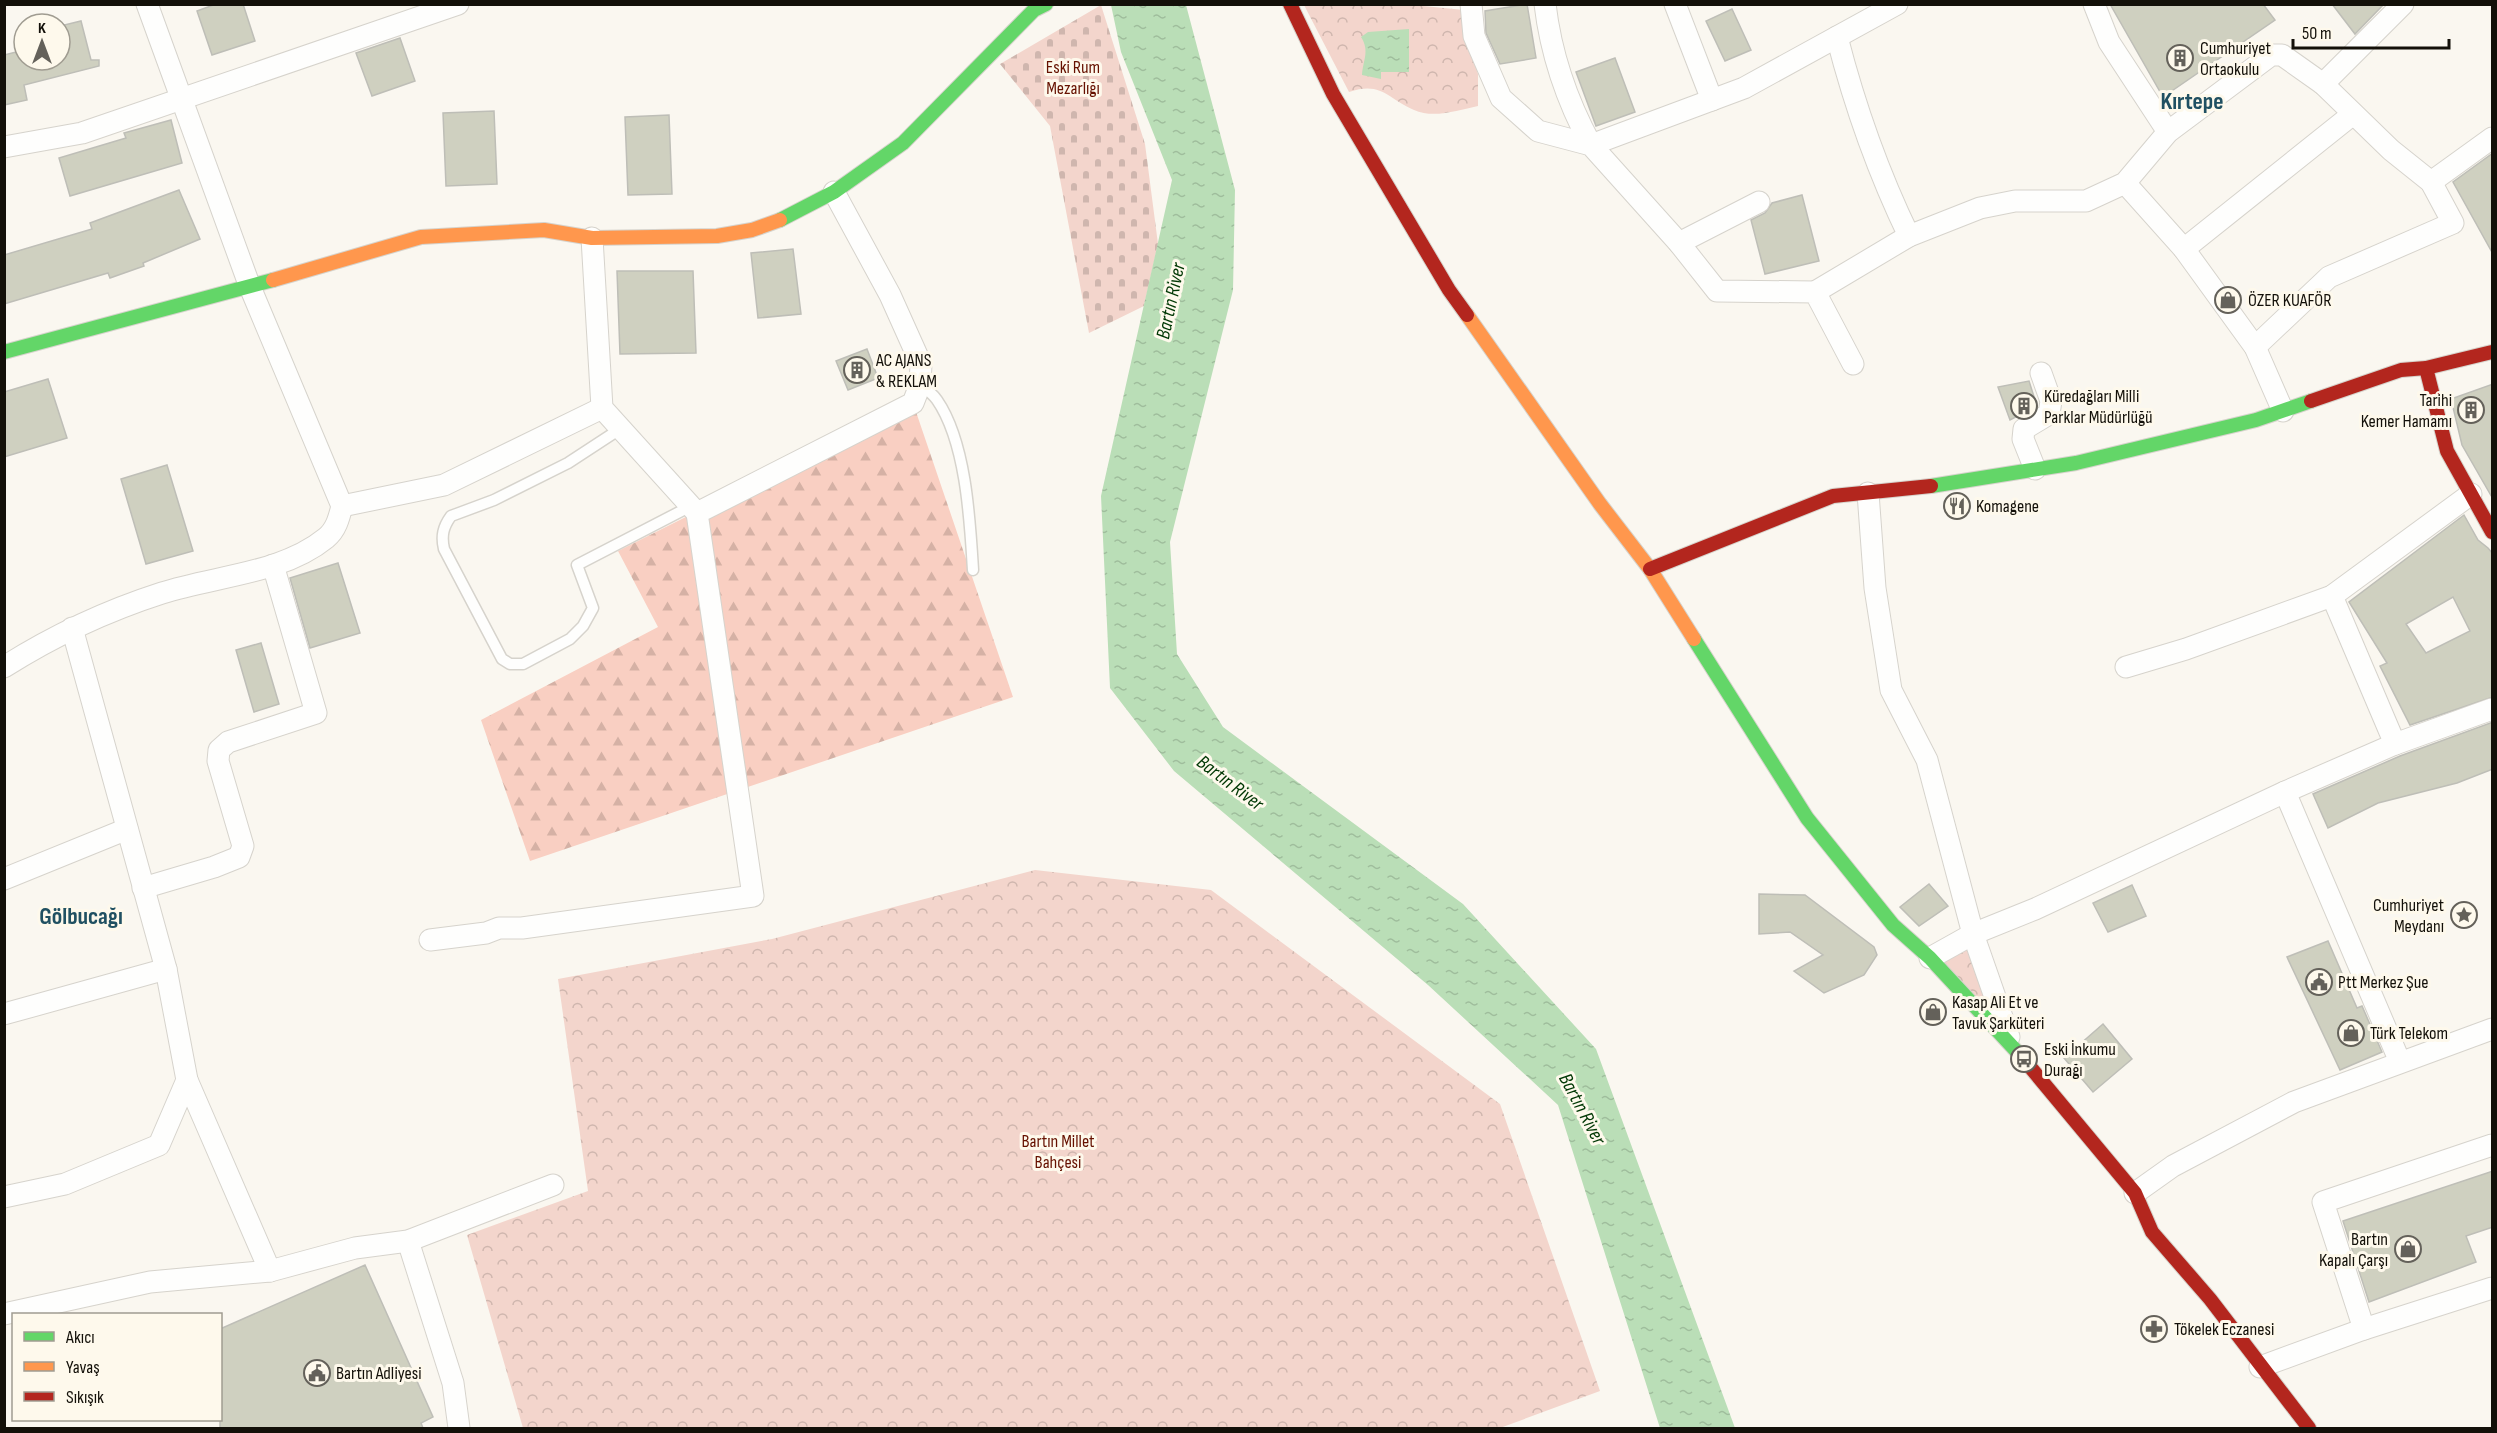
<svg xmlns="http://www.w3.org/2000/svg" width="2497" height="1433" font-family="'Sofia Sans Condensed',sans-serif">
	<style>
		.forest { fill: url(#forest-firs) }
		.cemetery { fill: url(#cemetery-stones) }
		.park { fill: url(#park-crowns) }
		.water { fill: url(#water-ripples) }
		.building { fill: #cfd0c0; stroke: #bebeb7; stroke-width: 1.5; fill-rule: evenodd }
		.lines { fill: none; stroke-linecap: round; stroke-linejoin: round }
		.lane-casing { stroke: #d6d3cc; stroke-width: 13 }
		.street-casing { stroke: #d6d3cc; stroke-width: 23 }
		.fast-casing { stroke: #d6d3cc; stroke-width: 16 }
		.slow-casing { stroke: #d6d3cc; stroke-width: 16 }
		.jam-casing { stroke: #d6d3cc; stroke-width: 16 }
		.lane { stroke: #fefefd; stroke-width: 10 }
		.street { stroke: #fefefd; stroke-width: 21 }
		.fast { stroke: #63d668; stroke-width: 14 }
		.slow { stroke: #ff974d; stroke-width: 14 }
		.jam { stroke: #b3261e; stroke-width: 14 }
		.labels { text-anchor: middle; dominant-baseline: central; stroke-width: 6; stroke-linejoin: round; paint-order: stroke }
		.poi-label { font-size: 18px; fill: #131009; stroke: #fef9ec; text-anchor: start }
		.park-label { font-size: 18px; fill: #610; stroke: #fef9ec }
		.water-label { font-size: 20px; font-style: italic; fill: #003804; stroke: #fef9ec }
		.district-label { font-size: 24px; font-weight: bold; fill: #205062; stroke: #fef9ec }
	</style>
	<defs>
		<pattern id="forest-firs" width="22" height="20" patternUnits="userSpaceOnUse" patternTransform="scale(1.5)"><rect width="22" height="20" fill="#f9cfc2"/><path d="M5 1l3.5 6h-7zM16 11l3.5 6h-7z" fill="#d5b1a5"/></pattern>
		<pattern id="cemetery-stones" width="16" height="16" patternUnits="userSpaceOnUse" patternTransform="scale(1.5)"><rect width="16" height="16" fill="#f3d5cc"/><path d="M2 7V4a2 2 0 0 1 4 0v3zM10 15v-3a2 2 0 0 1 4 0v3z" fill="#cfb6ae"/></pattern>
		<pattern id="park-crowns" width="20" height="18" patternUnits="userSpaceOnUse" patternTransform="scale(1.5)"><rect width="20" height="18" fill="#f3d5cc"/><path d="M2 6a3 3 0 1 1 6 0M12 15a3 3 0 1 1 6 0" fill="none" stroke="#cfb6ae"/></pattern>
		<pattern id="water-ripples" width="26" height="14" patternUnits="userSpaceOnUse" patternTransform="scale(1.5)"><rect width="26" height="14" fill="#badeb7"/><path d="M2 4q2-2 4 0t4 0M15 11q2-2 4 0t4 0" fill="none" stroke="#9fbd9c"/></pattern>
	</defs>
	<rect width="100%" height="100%" fill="#faf7f0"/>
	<polygon class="forest" points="913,403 1013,697 530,861 481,720 658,627 618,551"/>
	<polygon class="cemetery" points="1101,5 1145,144 1158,244 1144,306 1089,333 1050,126 1000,64"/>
	<g class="park">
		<path d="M 1403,4 L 1464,10 L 1466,32 L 1478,74 L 1478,106 C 1458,110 1434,119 1414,110 C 1388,99 1382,81 1349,92 L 1304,5 Z"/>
		<polygon points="1035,870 1211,890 1500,1104 1600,1391 1500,1428 523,1428 467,1235 588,1191 558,979 772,939"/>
		<polygon points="1970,943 1996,1017 1941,961"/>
	</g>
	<g class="water">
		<polygon points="1111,5 1186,5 1235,190 1233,290 1170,542 1177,654 1223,727 1463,904 1596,1049 1735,1428 1660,1428 1558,1105 1428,985 1174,771 1110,688 1101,496 1172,180 1121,52"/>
		<path d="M 1409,29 L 1409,72 L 1381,72 L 1381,79 L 1362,75 C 1363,60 1370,51 1361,37 L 1368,32 Z"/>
	</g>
	<g class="building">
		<polygon points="216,4 243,4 255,41 212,55 197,11"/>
		<polygon points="1527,4 1536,58 1500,64 1486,33 1485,11"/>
		<polygon points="2110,4 2263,4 2275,20 2163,97"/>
		<polygon points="2332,4 2384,4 2355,34"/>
		<polygon points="1732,9 1751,50 1725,61 1706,21"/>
		<polygon points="81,21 91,60 99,60 99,66 24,85 27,100 4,105 4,55 24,50 24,60 60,60 60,26"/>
		<polygon points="400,38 415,81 372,96 356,53"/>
		<polygon points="1615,58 1635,112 1596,126 1576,72"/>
		<polygon points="494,111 497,184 446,186 443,113"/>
		<polygon points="669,115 672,194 628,195 625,117"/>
		<polygon points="171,120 182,163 70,196 59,158 126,138 124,133"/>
		<polygon points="2493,153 2493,254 2453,182"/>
		<polygon points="179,190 200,239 143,263 144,266 110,278 108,273 4,304 4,255 92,229 90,223"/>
		<polygon points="1802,195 1819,261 1765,274 1751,220 1765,213 1772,203"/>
		<polygon points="793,249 801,314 758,318 751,253"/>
		<polygon points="617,271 693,271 696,353 620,354"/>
		<polygon points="867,349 878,378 848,390 836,361"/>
		<polygon points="48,379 67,438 4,457 4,392"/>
		<polygon points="2029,381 2037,406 2010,420 1998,387"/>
		<polygon points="2493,384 2493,499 2462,445 2451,399"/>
		<polygon points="167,465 193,551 146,564 121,479"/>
		<path d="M 2464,515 L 2478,540 L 2488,548 L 2493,554 L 2493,697 L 2410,725 L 2380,666 L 2387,663 L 2349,602 ZM 2453,597 L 2470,631 L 2426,653 L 2406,624 Z"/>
		<polygon points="338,563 360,633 310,648 290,578"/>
		<polygon points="261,643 279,704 254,712 236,650"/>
		<polygon points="2493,722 2493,769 2457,783 2378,803 2328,828 2313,794 2400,756"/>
		<polygon points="1929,884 1948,906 1919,926 1900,907"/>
		<polygon points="2132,885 2146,916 2108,932 2093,903"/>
		<polygon points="1759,894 1805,895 1874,947 1877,955 1864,975 1824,993 1794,971 1823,955 1790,932 1759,934"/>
		<polygon points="2328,941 2357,1008 2362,1006 2382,1052 2340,1070 2287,957"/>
		<polygon points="2103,1024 2132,1059 2093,1092 2064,1058"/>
		<polygon points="2493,1171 2493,1227 2466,1236 2476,1262 2369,1302 2343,1221"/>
		<polygon points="365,1265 433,1417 421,1423 423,1428 220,1428 220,1329"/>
	</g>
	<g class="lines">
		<defs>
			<g id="lane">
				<path d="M 920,385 C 926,389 933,394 937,400 C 966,442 970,520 973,570"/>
				<path d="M 620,429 L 568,463 L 494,500 L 451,516 C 443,527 441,536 444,549 L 502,659 L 510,664 L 523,664 L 570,639 L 583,626 L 593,608 L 577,565 L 691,506"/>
			</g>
			<g id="street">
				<polyline points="1471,4 1474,36 1501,98 1538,131 1591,145 1679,243 1717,291 1815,292 1853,364"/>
				<path d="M 1545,4 C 1551,55 1567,101 1591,145 L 1744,88 L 1897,4"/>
				<polyline points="1675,4 1712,100"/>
				<polyline points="2094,4 2109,42 2168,132"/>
				<path d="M 1837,37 C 1855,107 1878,172 1909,236"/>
				<polyline points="2323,84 2403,4"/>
				<polyline points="4,147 82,133 458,4"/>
				<polyline points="2431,182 2492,138"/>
				<polyline points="2125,183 2184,249 2255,347 2283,411"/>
				<polyline points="592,238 602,408 697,513"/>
				<polyline points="1679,243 1759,202"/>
				<polyline points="2184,249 2353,114"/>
				<polyline points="1815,292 1909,236 1980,208 2015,201 2086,201 2125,183 2168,132 2271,55 2282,55 2323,84 2391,150 2431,182 2453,223 2329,277 2255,347"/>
				<polyline points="2035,469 2023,439 2024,429 2049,414 2051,401 2041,373"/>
				<polyline points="1868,493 1875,588 1891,690 1927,760 1973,934 2009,1037"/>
				<polyline points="342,506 444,485 602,408"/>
				<polyline points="2332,596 2395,744"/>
				<path d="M 4,667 C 53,636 106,611 162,593 C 214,576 282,574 326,538 C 336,530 339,518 342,506 L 250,287 L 147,4"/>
				<polyline points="2126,667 2186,649 2332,596 2471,494"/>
				<polyline points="2285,792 2400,1062"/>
				<polyline points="4,879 127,829"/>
				<polyline points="143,888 214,867 239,857 243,846 218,761 219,750 228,742 316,713 273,565"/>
				<polyline points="430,940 486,933 499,928 522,928 753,896 697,513 913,403 920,385 921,364 890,295 834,192"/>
				<polyline points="1930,958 1973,934 2035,909 2285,792 2395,744 2492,709"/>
				<polyline points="4,1014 166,969"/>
				<polyline points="187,1080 270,1271"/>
				<polyline points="2135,1193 2173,1166 2294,1102 2492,1029"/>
				<polyline points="4,1197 65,1184 159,1145 187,1080 166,969 72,628"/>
				<polyline points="408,1241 453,1383 459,1428"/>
				<polyline points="4,1314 150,1282 270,1271 355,1248 408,1241 553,1185"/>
				<polyline points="2364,1329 2323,1202 2492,1145"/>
				<polyline points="2260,1367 2364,1329 2492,1288"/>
			</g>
			<g id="fast">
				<polyline points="780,220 834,192 903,143 1034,10 1046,4"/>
				<polyline points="4,352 273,280"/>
				<polyline points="1931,486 2076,463 2256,420 2311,401"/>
				<polyline points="1694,639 1807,818 1893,925 1930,958 2021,1056"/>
			</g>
			<g id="slow">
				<polyline points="273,280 421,237 544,230 592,238 717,236 752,230 780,220"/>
				<polyline points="1467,315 1600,504 1650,569 1694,639"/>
			</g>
			<g id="jam">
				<polyline points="1290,4 1333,94 1449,290 1467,315"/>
				<polyline points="2426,368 2447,451 2492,532"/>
				<polyline points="2311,401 2401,370 2426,368 2492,352"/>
				<polyline points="1650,569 1833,496 1931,486"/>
				<polyline points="2021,1056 2135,1193 2152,1232 2210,1299 2309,1428"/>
			</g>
		</defs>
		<use href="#lane" class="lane-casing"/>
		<use href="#street" class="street-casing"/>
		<use href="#fast" class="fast-casing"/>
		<use href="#slow" class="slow-casing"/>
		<use href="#jam" class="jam-casing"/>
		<use href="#lane" class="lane"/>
		<use href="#street" class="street"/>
		<use href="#fast" class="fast"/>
		<use href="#slow" class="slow"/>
		<use href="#jam" class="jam"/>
	</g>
	<defs>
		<symbol id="building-ring" viewBox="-11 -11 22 22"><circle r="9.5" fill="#fef9ec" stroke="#64615a" stroke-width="1.5"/><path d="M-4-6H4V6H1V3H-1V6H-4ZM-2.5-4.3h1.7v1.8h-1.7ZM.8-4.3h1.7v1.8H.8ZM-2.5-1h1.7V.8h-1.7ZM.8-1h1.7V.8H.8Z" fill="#64615a"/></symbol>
		<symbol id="shop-ring" viewBox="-11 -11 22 22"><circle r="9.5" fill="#fef9ec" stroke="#64615a" stroke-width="1.5"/><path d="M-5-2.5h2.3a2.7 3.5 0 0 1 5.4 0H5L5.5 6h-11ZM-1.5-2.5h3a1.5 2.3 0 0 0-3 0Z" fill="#64615a"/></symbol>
		<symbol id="restaurant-ring" viewBox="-11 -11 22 22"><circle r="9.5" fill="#fef9ec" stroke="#64615a" stroke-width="1.5"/><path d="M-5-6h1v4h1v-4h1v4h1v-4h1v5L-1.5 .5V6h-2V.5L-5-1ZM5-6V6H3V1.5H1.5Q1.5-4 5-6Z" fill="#64615a"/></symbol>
		<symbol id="sight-ring" viewBox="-11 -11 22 22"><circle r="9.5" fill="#fef9ec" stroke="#64615a" stroke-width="1.5"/><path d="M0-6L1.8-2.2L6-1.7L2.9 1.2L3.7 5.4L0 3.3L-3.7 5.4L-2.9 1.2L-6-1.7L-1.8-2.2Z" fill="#64615a"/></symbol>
		<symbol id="civic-ring" viewBox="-11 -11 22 22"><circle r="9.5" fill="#fef9ec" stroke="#64615a" stroke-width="1.5"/><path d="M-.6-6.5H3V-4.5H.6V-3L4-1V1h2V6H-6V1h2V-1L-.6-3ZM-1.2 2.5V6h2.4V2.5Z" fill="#64615a"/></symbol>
		<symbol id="bus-ring" viewBox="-11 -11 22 22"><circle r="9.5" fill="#fef9ec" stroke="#64615a" stroke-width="1.5"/><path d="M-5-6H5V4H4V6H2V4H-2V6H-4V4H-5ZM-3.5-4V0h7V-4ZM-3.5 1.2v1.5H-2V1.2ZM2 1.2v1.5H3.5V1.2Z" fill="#64615a"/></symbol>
		<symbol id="pharmacy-ring" viewBox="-11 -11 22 22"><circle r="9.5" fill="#fef9ec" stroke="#64615a" stroke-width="1.5"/><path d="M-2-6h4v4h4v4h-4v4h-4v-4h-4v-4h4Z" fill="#64615a"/></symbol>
	</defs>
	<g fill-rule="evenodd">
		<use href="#building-ring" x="2165" y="43" width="30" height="30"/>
		<use href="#shop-ring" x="2213" y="285" width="30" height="30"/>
		<use href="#building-ring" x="842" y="355" width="30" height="30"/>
		<use href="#building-ring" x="2009" y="391" width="30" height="30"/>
		<use href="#building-ring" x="2456" y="395" width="30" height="30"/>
		<use href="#restaurant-ring" x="1942" y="491" width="30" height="30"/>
		<use href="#sight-ring" x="2449" y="900" width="30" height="30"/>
		<use href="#civic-ring" x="2304" y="967" width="30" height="30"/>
		<use href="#shop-ring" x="1918" y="997" width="30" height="30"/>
		<use href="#shop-ring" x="2336" y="1018" width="30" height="30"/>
		<use href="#bus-ring" x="2009" y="1044" width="30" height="30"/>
		<use href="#shop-ring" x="2393" y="1234" width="30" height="30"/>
		<use href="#pharmacy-ring" x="2139" y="1314" width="30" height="30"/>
		<use href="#civic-ring" x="302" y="1358" width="30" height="30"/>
	</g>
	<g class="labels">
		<g class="poi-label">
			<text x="2200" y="48">Cumhuriyet<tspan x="2200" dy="21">Ortaokulu</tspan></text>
			<text x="2248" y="300">ÖZER KUAFÖR</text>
			<text x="876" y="360">AC AJANS<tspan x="876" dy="21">&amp; REKLAM</tspan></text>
			<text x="2044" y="396">Küredağları Milli<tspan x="2044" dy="21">Parklar Müdürlüğü</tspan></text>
			<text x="2452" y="400" text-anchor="end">Tarihi<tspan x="2452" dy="21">Kemer Hamamı</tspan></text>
			<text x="1976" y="506">Komagene</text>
			<text x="2444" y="905" text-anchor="end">Cumhuriyet<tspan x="2444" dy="21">Meydanı</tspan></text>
			<text x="2338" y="982">Ptt Merkez Şue</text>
			<text x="1952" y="1002">Kasap Ali Et ve<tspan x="1952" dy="21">Tavuk Şarküteri</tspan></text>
			<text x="2370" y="1033">Türk Telekom</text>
			<text x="2044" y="1049">Eski İnkumu<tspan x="2044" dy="21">Durağı</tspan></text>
			<text x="2388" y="1239" text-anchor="end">Bartın<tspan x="2388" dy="21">Kapalı Çarşı</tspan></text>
			<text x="2174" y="1329">Tökelek Eczanesi</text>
			<text x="336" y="1373">Bartın Adliyesi</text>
		</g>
		<g class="park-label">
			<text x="1073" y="67">Eski Rum<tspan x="1073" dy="21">Mezarlığı</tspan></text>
			<text x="1058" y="1141">Bartın Millet<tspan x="1058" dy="21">Bahçesi</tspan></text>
		</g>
		<g class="water-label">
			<text transform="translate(1171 301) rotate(-78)">Bartın River</text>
			<text transform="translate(1230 783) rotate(37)">Bartın River</text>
			<text transform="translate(1582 1109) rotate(62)">Bartın River</text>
		</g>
		<g class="district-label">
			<text x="2192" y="101">Kırtepe</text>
			<text x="81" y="916">Gölbucağı</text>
		</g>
	</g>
	<rect width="2497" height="1433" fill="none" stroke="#131009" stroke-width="12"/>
	<rect x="12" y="1313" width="210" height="108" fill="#fef9ec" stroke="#a09c91" stroke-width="1.5"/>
	<rect x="24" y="1332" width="30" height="9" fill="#63d668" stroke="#a09c91" stroke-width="1.5"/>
	<text x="66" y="1343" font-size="18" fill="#131009">Akıcı</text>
	<rect x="24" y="1362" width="30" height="9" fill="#ff974d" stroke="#a09c91" stroke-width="1.5"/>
	<text x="66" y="1373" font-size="18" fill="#131009">Yavaş</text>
	<rect x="24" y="1392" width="30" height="9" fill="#b3261e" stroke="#a09c91" stroke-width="1.5"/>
	<text x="66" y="1403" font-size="18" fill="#131009">Sıkışık</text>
	<g transform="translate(42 42)"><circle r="28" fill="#fef9ec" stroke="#a09c91" stroke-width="1.5"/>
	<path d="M0-4.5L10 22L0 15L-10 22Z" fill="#64615a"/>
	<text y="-9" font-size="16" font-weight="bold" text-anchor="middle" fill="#131009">K</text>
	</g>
	<path d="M2293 39v9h156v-9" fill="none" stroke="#131009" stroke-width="3"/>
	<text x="2302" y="39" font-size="18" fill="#131009" stroke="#fef9ec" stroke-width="4.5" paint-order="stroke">50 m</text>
</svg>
